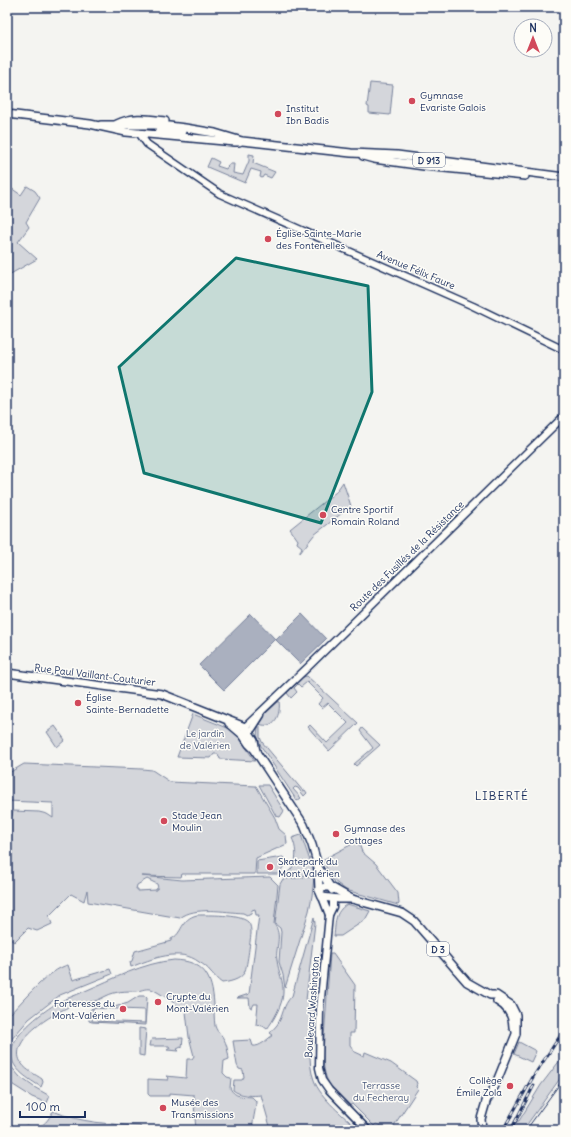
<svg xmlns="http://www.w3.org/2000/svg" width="571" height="1137" font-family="Delius,sans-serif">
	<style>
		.green { fill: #d4d6db; stroke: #78829c; fill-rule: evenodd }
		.water { fill: #aab0bf; stroke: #717c98 }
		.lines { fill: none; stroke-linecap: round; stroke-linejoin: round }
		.secondary-casing { stroke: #1b2f5e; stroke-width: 9 }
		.primary-casing { stroke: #1b2f5e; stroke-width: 10 }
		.secondary { stroke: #fdfcf7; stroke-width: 6 }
		.primary { stroke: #fdfcf7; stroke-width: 7 }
		.tram { stroke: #1b2f5e; stroke-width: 1 }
		.rail-casing { stroke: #1b2f5e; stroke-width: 3 }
		.rail { stroke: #fdfcf7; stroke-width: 1.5; stroke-dasharray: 4.5; stroke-linecap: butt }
		.marked { fill: #0f766e; fill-opacity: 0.2; stroke: #0f766e; stroke-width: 3; stroke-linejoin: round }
		.poi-dot { fill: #d1495b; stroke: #fdfcf7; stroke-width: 1.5 }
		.labels { text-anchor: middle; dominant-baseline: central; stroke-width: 3; stroke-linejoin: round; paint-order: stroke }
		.shield { fill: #fdfcf7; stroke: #5f6c8c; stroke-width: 1 }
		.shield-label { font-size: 9px; font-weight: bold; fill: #1b2f5e }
		.poi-label { font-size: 10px; fill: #1b2f5e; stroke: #fdfcf7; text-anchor: start }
		.street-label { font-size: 10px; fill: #1b2f5e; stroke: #fdfcf7 }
		.park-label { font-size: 10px; fill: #49597d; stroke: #fdfcf7 }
		.quarter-label { font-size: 12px; letter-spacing: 1px; fill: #1b2f5e; stroke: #fdfcf7 }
	</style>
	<rect width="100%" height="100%" fill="#f4f4f1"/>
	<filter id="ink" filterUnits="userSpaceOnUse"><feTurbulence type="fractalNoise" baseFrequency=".025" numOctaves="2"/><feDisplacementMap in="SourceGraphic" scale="8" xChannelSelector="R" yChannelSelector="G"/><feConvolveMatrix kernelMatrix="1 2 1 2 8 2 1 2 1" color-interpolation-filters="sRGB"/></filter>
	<g filter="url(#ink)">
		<g class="green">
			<polygon points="370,83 393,85 390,115 369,113 369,107 367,106"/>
			<polygon points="249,154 254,155 253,163 275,172 271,178 264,175 262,178 260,177 261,172 251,169 245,183 207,167 211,158 219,162 217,166 226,169 229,164 234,164 233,173 243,175 249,161"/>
			<polygon points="27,186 35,191 40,198 26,222 29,227 18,242 37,259 7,276 7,193 11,188 21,195"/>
			<polygon points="343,482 351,506 314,535 300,553 300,552 302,547 297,543 298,540 290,529 336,492"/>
			<polygon points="307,676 358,723 329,751 308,727 310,725 327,743 348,723 328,703 322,708 318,704 323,698 307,682 301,687 298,684 294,688 297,692 291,698 287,693 303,677"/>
			<path d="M 279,701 C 281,714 275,730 259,724 L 266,713 Z"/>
			<polygon points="193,714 235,731 255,761 220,759 218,754 214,754 211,758 177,757"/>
			<polygon points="55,726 65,740 57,747 47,732"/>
			<polygon points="258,727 260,727 260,737 262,742 303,791 305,790 307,793 304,796 298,788 295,787 293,789 301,798 297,801 261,746 257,736"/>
			<polygon points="362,728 380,745 356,766 354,764 373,748 360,731"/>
			<path d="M 24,764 L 142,769 L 152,770 L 170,782 L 256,786 L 275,818 L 279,829 L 286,835 L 287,844 L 256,858 L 255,874 L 182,874 L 181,877 L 142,876 L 182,880 L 270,877 L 278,885 L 274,924 C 283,935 275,948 277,960 C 278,971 284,982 283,993 C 283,1004 273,1021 267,1029 L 263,1026 L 256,1025 L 258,1004 L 254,1004 L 252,1008 L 250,1007 L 249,998 L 237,998 L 249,994 L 259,915 L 256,915 L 255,909 L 252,910 L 251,913 L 247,915 L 243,913 C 225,912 195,906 180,918 L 88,902 L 87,890 L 84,901 L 71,894 L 49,916 L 52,924 L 37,931 L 28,928 L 14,942 L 10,939 L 7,943 L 7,819 L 12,816 L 13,811 L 39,812 L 47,814 L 53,818 L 53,803 L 7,801 L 7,774 ZM 147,879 L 157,884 L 158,888 L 156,889 L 156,890 L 138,891 L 138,889 L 136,889 L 137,885 Z"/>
			<polygon points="259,785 268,785 284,811 280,817 276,816"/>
			<path d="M 301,835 L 315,875 L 282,877 L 282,875 C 298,870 298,851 292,838 Z"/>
			<polygon points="358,841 362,852 376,864 398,893 399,904 398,905 346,890 334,881 327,870 324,859"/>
			<polygon points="283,857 286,862 279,874 257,874 257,861"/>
			<polygon points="314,877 312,896 309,911 285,988 283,975 279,962 281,932 280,928 275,924 280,884 283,879"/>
			<path d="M 347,904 L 370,911 L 365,920 L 341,936 L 334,936 C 336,921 334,913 347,904 Z"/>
			<path d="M 197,915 C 208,915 240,914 248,922 C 251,925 251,930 251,934 C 250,941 247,969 244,973 C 240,980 229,982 222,983 C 217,980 215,976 211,972 C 208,968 203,964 199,962 C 180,947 151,959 131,967 L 130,962 L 132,961 L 135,951 L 171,941 L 171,939 C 183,934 180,919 197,915 Z"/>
			<path d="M 314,917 L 315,923 L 306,1000 L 314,1000 L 316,1002 L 315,1019 L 312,1019 C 311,1038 307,1062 314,1080 C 320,1098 345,1117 359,1130 L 271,1130 L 261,1095 C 253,1096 240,1096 233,1090 L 234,1080 L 242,1080 L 244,1077 L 243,1070 L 239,1069 L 237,1065 L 233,1041 L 251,1040 L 253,1046 C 260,1047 266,1040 273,1035 L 270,1033 C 272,1030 275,1028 277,1025 C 284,1015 282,1006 292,996 Z"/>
			<path d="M 330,954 L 333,954 L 355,985 L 354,1033 L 350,1033 L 350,1045 L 353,1049 L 353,1051 L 364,1056 L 365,1052 L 391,1063 L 416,1081 L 417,1084 L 416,1087 L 418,1089 L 391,1130 L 376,1124 L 374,1126 L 352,1104 L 349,1106 C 329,1086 323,1081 323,1052 Z"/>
			<path d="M 174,960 C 204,961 212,976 214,1004 C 214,1012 214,1018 215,1026 C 218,1034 220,1032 223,1038 C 227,1043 228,1053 229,1059 L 224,1061 L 223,1073 L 227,1077 L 231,1078 L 230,1088 C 235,1098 243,1096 252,1097 L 256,1101 C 256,1111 252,1120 253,1130 L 196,1130 C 195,1118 194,1107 194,1095 L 169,1093 L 169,1096 L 150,1096 L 148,1094 L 148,1079 L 168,1080 L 169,1078 L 166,1076 L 186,1078 L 187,1059 L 192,1059 L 194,1056 L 189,1037 L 186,1012 C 182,1008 156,990 151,989 C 144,988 141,991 136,991 C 126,991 116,991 106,996 C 103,997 101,999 98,1000 C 89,1003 80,1002 71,1006 C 54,1013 5,1041 22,1064 C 27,1071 35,1074 42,1079 L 43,1082 L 41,1087 C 29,1079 12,1070 11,1054 C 10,1037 41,1013 54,1005 C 63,999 75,996 85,991 C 113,979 143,963 174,960 Z"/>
			<path d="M 68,965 L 73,980 L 110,969 L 112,974 L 60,995 L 29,1019 L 10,1041 L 7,1053 L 9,1064 L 20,1077 L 34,1087 L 48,1095 L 49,1098 L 47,1103 L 32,1097 L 7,1081 L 7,1017 C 22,1002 49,969 68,965 Z"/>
			<path d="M 139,996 L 145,996 L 147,998 L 145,1025 L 92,1022 L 89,1021 L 89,1011 L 92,1008 L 111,1008 L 128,1003 ZM 93,1008 L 145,1010 L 145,1023 L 92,1021 Z"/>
			<polygon points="139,1028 146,1029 144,1056 139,1055"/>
			<polygon points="183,1038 182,1048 181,1047 177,1049 179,1051 167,1050 170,1048 169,1046 149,1046 150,1041 152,1039"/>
			<polygon points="519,1042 536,1051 531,1062 514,1054"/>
			<polygon points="564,1055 564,1073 523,1130 513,1130 517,1121 519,1121 541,1085"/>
			<path d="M 53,1111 C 81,1123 110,1124 140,1126 L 142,1130 L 22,1130 L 26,1125 C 40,1131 47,1123 53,1111 Z"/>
		</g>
		<g class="water">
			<polygon points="251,614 275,639 224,690 199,665"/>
			<polygon points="302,614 326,639 300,664 289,653 289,651 287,651 276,640"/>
		</g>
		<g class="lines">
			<defs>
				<g id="secondary">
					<polyline points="139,133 147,144 220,194 473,306 564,350"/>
					<polyline points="244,732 245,727 308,667 564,416"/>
					<polyline points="245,733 252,729 261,715"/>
					<polyline points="322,897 329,915"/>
					<polyline points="333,898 333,907 329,915 320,1009 319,1068 322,1080 329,1090 368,1130"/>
				</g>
				<g id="primary">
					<polyline points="7,114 90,124 126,132 235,142 239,142"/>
					<path d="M 117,124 C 133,116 148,119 165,121"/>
					<polyline points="101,125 161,125 185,128 215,133 242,141 351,153 397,155 564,177"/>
					<polyline points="159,130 182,131"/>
					<polyline points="363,156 374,159 424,166 525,176"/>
					<polyline points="7,673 162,694 245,727 254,740 256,752 304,825 312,845 318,866 319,890 322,897 339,899 352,899"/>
					<polyline points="229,723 243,735 249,744 256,751"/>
					<polyline points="318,867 332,890"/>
					<polyline points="319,890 325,887 331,887 352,899 402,913 414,921 467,982 490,995 496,995 511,1005 516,1015 516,1034 497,1081 491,1094 488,1098"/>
					<path d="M 497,1001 C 508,1007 513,1015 513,1027"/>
					<polyline points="482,1130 481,1119 488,1095"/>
				</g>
			</defs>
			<use href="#secondary" class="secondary-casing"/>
			<use href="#primary" class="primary-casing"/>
			<use href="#secondary" class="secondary"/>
			<use href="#primary" class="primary"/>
			<polyline class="tram" points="526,1130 564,1078"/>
			<defs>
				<g id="rail">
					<polyline points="503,1130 533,1077 564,1030"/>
					<polyline points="511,1130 534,1085"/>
				</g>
			</defs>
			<use href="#rail" class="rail-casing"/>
			<use href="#rail" class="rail"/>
		</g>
	</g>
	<path class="marked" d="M 236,258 L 368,286 L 372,392 L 321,523 L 144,473 L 119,367 Z"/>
	<g class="poi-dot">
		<circle cx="412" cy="101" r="4"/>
		<circle cx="278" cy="114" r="4"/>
		<circle cx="268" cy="239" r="4"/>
		<circle cx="323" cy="515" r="4"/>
		<circle cx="78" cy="703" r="4"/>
		<circle cx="164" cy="821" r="4"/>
		<circle cx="336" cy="834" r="4"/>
		<circle cx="270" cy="867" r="4"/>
		<circle cx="158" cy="1002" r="4"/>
		<circle cx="123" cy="1009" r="4"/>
		<circle cx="510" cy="1086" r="4"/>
		<circle cx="163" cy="1108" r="4"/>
	</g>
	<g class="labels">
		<g class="shield">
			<rect x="413" y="153" width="32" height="14" rx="3"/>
			<rect x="427" y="942" width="22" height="14" rx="3"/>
		</g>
		<g class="shield-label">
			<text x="429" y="160">D 913</text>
			<text x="438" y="949">D 3</text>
		</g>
		<g class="poi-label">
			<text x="420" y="95">Gymnase<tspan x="420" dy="12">Evariste Galois</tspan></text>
			<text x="286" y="108">Institut<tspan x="286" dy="12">Ibn Badis</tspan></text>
			<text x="276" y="233">Église Sainte-Marie<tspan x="276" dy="12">des Fontenelles</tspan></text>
			<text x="331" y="509">Centre Sportif<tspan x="331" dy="12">Romain Roland</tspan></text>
			<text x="86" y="697">Église<tspan x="86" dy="12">Sainte-Bernadette</tspan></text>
			<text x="172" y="815">Stade Jean<tspan x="172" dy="12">Moulin</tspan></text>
			<text x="344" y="828">Gymnase des<tspan x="344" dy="12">cottages</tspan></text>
			<text x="278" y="861">Skatepark du<tspan x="278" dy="12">Mont Valérien</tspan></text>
			<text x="166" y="996">Crypte du<tspan x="166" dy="12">Mont-Valérien</tspan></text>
			<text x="115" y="1003" text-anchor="end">Forteresse du<tspan x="115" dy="12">Mont-Valérien</tspan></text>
			<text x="502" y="1080" text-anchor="end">Collège<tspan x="502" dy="12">Émile Zola</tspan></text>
			<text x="171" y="1102">Musée des<tspan x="171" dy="12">Transmissions</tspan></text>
		</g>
		<g class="street-label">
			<text transform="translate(416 270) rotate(23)">Avenue Félix Faure</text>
			<text transform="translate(407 556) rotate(-44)">Route des Fusillés de la Résistance</text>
			<text transform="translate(95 675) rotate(7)">Rue Paul Vaillant-Couturier</text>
			<text transform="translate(312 1007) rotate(-86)">Boulevard Washington</text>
		</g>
		<g class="park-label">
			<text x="205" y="733">Le jardin<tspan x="205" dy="12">de Valérien</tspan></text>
			<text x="381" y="1085">Terrasse<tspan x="381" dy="12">du Fecheray</tspan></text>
		</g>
		<g class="quarter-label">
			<text x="502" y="795">LIBERTÉ</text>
		</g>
	</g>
	<rect width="571" height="1137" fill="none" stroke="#fdfcf7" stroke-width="24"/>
	<rect x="12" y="12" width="547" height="1113" fill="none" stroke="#1b2f5e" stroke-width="1.5" filter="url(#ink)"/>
	<g transform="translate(533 38)"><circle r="19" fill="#fdfcf7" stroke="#a3aaba"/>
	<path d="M0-3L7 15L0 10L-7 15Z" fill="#d1495b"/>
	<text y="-6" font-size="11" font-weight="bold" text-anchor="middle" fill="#1b2f5e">N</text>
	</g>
	<path d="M20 1111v6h65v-6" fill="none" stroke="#1b2f5e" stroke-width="2"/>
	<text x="26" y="1111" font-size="12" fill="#1b2f5e" stroke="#fdfcf7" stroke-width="3" paint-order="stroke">100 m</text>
</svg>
